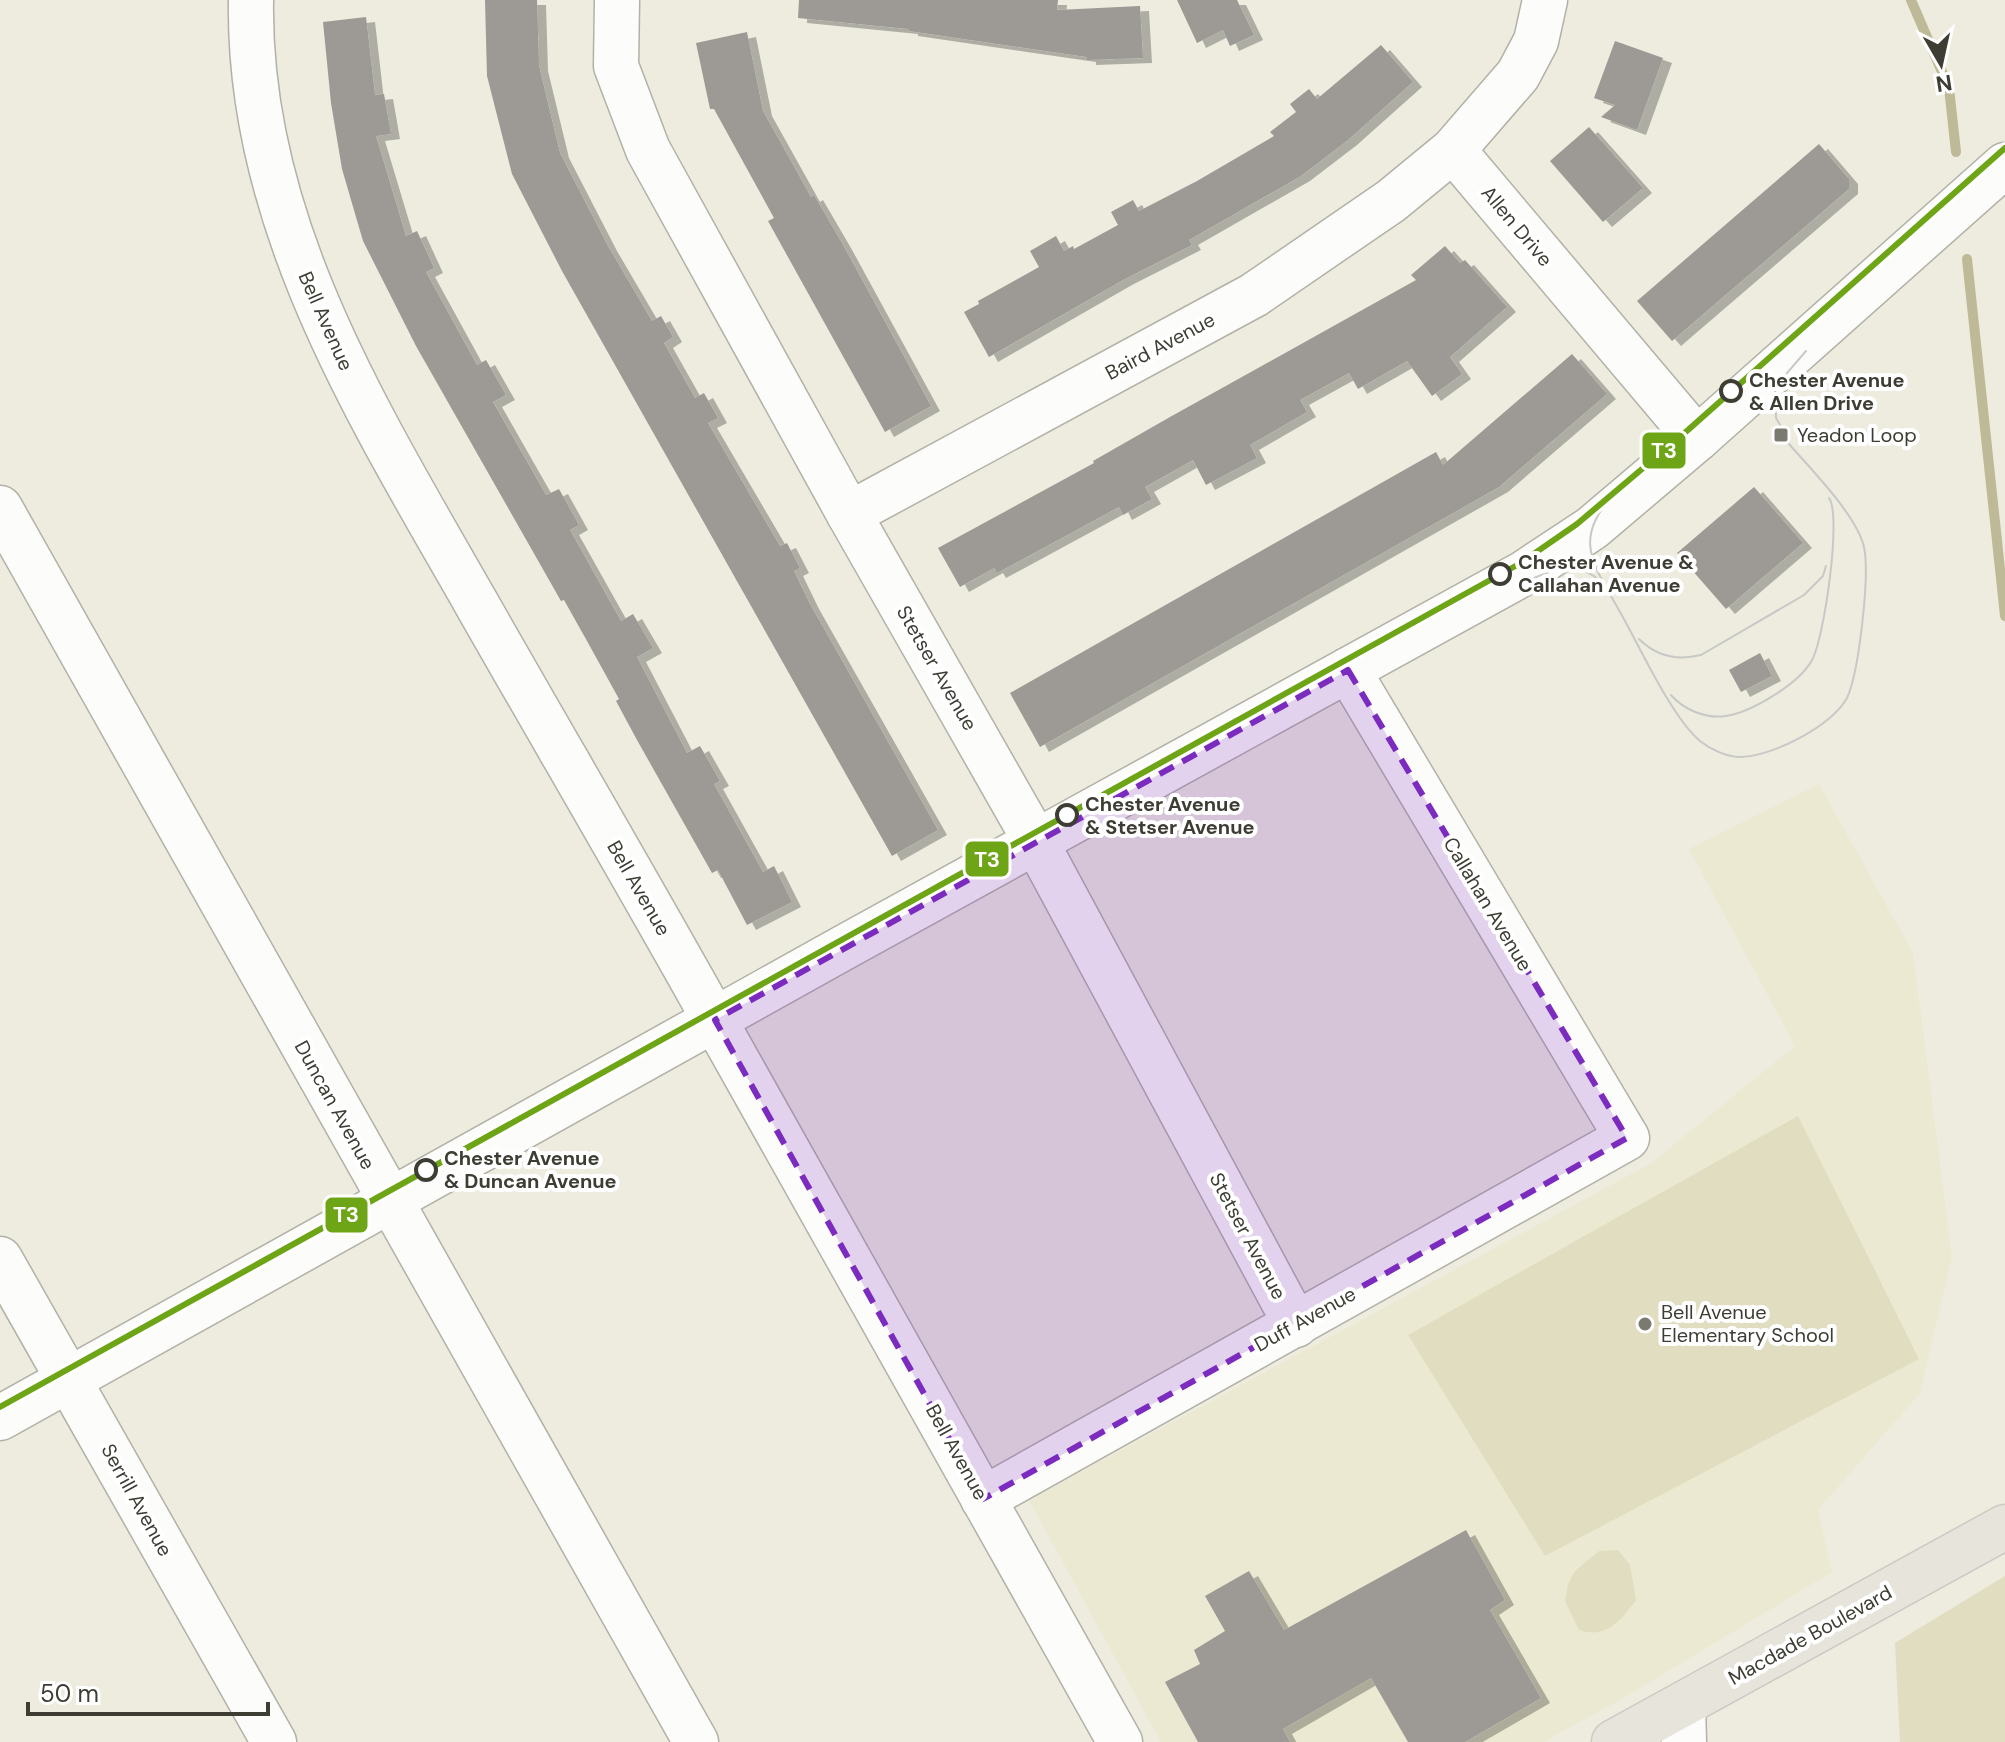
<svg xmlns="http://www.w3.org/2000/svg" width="2005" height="1742" font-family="'DM Sans',sans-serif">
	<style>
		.built { fill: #ece9d2 }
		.green { fill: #e0ddc0 }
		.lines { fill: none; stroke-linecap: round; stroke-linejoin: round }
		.stream { stroke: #beb997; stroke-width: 10 }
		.building { fill: #9d9995; filter: url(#shadow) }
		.minor-casing { stroke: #b2b1a7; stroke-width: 47 }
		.major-casing { stroke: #cbcac4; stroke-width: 47 }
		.minor { stroke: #fcfcfa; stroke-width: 44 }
		.major { stroke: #e6e4db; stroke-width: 44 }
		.tram { stroke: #c8c8c6; stroke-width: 2 }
		.tram-1-casing { stroke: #fff; stroke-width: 12 }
		.tram-1 { stroke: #6ea516; stroke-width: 6 }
		.marked { fill: #7b2cbf; fill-opacity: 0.2; stroke: #7b2cbf; stroke-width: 6; stroke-dasharray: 16 10; stroke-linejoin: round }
		.stop-dot { fill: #fff; stroke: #3e3d34; stroke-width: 4 }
		.poi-dot { fill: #7b7a70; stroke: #fff; stroke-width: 3 }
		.labels { text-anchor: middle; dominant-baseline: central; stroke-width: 8; stroke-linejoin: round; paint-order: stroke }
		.street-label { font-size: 20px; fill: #3e3d34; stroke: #fff }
		.stop-label { font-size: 20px; font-weight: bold; fill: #3e3d34; stroke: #fff; text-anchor: start }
		.poi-label { font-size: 20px; fill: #3e3d34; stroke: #fff; text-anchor: start }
		.line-badge { stroke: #fff; stroke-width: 3 }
		.badge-label { font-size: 22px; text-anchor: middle; font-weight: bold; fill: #fff }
	</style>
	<defs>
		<filter id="shadow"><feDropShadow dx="9" dy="5" stdDeviation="0" flood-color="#0004"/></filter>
	</defs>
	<rect width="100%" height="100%" fill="#edecdf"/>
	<polygon class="built" points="1819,784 1913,953 1952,1256 1920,1393 1818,1510 1832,1572 1625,1697 1543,1742 1161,1742 1029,1500 1650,1164 1795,1046 1689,849"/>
	<g class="green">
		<polygon points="1798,1116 1919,1359 1545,1556 1408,1335"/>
		<path d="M 1618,1550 L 1630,1565 L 1636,1600 C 1620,1621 1607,1639 1579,1630 L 1565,1601 L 1568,1584 L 1575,1571 L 1599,1551 Z"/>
		<polygon points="2005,1576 2005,1742 1900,1742 1895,1643"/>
	</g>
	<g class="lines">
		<g class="stream">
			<polyline points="1911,0 1949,88 1956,152"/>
			<polyline points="1967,259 2005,616"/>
		</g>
	</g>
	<g class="building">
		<polygon points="485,0 537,0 539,66 560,153 608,246 652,321 661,316 673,337 664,343 695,398 704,393 718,418 708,423 780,546 787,543 800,568 794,571 810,604 938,830 892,856 562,271 512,174 487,76"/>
		<polygon points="799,0 1058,0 1057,10 1140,6 1143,58 1087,60 1087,57 909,31 909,29 798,18"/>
		<polygon points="1177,0 1237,0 1254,35 1230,46 1223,30 1197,43"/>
		<polygon points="366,17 375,95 384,94 391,134 376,136 406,236 417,231 434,268 426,272 477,365 486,360 506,395 493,402 546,495 559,489 579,525 570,530 621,621 633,614 653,648 637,657 687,753 700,746 720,781 714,784 763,872 774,866 792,902 747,925 718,870 712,873 637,740 616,701 619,699 587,641 564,600 561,601 416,346 363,241 342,169 331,103 323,22"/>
		<polygon points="747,32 763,111 811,197 814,195 842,243 931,406 885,432 768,221 774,218 714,109 710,109 696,43"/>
		<polygon points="1615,41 1663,58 1637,130 1601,117 1615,105 1594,98"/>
		<polygon points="1381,45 1413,82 1348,140 1301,176 1189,240 1192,245 1123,280 989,357 964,312 979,304 978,301 1039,267 1030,251 1056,236 1064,251 1073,246 1074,249 1118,225 1111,212 1133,200 1139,211 1197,181 1274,136 1270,132 1296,112 1290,104 1309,89 1317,99"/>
		<polygon points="1589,127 1643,188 1603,222 1550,161"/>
		<polygon points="1819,144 1849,179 1849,189 1672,341 1637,301"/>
		<polygon points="1445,246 1460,263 1465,260 1507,307 1450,357 1462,374 1432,396 1407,361 1358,389 1349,373 1300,400 1307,412 1250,445 1257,458 1206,485 1193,460 1145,487 1152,499 1123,515 1119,507 997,573 994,568 960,587 938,548 1094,463 1093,461 1170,417 1416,280 1411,275"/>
		<polygon points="1572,354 1607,394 1499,487 1040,747 1010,693 1436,452 1443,465"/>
		<polygon points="1754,487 1803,543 1726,609 1677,553"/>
		<polygon points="1760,653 1772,676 1741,692 1729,670"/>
		<polygon points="1466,1530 1505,1600 1490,1610 1541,1698 1465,1742 1408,1742 1371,1678 1283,1729 1290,1742 1198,1742 1165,1682 1200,1664 1194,1650 1225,1631 1205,1596 1249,1571 1284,1630"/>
	</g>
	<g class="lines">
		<defs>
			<g id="minor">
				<path d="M 251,0 C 247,222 369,415 475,601 C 553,738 633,874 710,1012 C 846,1256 983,1499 1120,1742"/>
				<polyline points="617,0 616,66 648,150 849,514 1036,842 1296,1325"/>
				<polyline points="1453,150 1697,439"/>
				<polyline points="0,508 696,1742"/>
				<polyline points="849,514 1254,295 1391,201 1453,150 1518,75 1536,41 1545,0"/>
				<polyline points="0,1259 274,1742"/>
				<polyline points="0,1418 843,948 1524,573 1592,528 1697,439 2005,165"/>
				<polyline points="983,1499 1627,1138 1348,670"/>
				<polyline points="1683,1705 1684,1742"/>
			</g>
			<polyline id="major" points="1614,1742 2005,1527"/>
		</defs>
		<use href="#minor" class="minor-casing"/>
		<use href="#major" class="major-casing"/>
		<use href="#minor" class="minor"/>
		<use href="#major" class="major"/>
		<g class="tram">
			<polyline points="1789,441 1776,418 1775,387 1806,351"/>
			<path d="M 1619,489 C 1571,538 1591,560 1620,612 C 1639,645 1672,718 1700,741 C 1710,749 1725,756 1738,757 C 1770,758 1832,726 1847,698 C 1859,672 1870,575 1864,547 C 1856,513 1805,463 1781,435"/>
			<path d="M 1534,578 C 1559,567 1580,562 1601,582"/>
			<path d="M 1639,639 C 1657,657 1677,661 1701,655 L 1804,595 L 1823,576 L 1826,566"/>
			<path d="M 1671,695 C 1684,710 1706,719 1726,716 C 1752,712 1800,683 1812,660 C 1824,639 1842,516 1829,498"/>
		</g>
		<defs>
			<polyline id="tram-1" points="0,1407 1519,564 1577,524 1688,430 2005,148"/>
		</defs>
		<use href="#tram-1" class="tram-1-casing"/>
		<use href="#tram-1" class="tram-1"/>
	</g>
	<path class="marked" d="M 1348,670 L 1627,1138 L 983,1499 L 715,1020 Z"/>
	<g class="stop-dot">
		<circle cx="1731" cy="391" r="10"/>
		<circle cx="1500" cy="574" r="10"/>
		<circle cx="1067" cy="815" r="10"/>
		<circle cx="426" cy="1170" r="10"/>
	</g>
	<g class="poi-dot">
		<rect x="1773" y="427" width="16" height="16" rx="4"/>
		<circle cx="1645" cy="1324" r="8"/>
	</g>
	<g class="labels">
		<g class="street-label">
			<text transform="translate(1517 226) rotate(50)">Allen Drive</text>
			<text transform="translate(326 321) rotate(66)">Bell Avenue</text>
			<text transform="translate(1160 346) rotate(-28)">Baird Avenue</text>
			<text transform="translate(937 668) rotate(60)">Stetser Avenue</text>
			<text transform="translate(639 888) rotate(60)">Bell Avenue</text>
			<text transform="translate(1488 904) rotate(59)">Callahan Avenue</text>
			<text transform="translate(335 1105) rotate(61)">Duncan Avenue</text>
			<text transform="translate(1248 1236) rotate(62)">Stetser Avenue</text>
			<text transform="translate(1305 1319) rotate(-29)">Duff Avenue</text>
			<text transform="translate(957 1452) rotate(61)">Bell Avenue</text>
			<text transform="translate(137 1500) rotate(61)">Serrill Avenue</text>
			<text transform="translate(1810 1635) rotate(-29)">Macdade Boulevard</text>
		</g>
		<g class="stop-label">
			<text x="1749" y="380">Chester Avenue<tspan x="1749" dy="23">&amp; Allen Drive</tspan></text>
			<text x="1518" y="562">Chester Avenue &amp;<tspan x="1518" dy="23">Callahan Avenue</tspan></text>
			<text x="1085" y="804">Chester Avenue<tspan x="1085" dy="23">&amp; Stetser Avenue</tspan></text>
			<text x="444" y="1158">Chester Avenue<tspan x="444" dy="23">&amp; Duncan Avenue</tspan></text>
		</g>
		<g class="poi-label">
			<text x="1797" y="435">Yeadon Loop</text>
			<text x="1661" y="1312">Bell Avenue<tspan x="1661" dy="23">Elementary School</tspan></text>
		</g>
	</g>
	<g class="line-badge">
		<rect x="1641" y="431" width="46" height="39" rx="8" fill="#6ea516"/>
		<rect x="964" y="840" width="46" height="38" rx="8" fill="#6ea516"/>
		<rect x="324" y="1196" width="45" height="38" rx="8" fill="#6ea516"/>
	</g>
	<g class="badge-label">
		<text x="1664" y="458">T3</text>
		<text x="987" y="867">T3</text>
		<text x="346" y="1222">T3</text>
	</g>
	<g transform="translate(1941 64) rotate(171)" stroke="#ffffff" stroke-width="6" paint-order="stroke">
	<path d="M0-6L14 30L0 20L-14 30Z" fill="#3e3d34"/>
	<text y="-12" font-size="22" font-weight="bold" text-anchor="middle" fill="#3e3d34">N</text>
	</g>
	<path d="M28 1702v12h240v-12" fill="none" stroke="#3e3d34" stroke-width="4"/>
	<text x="40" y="1702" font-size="24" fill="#3e3d34" stroke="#ffffff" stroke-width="6" paint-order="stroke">50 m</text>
</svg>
